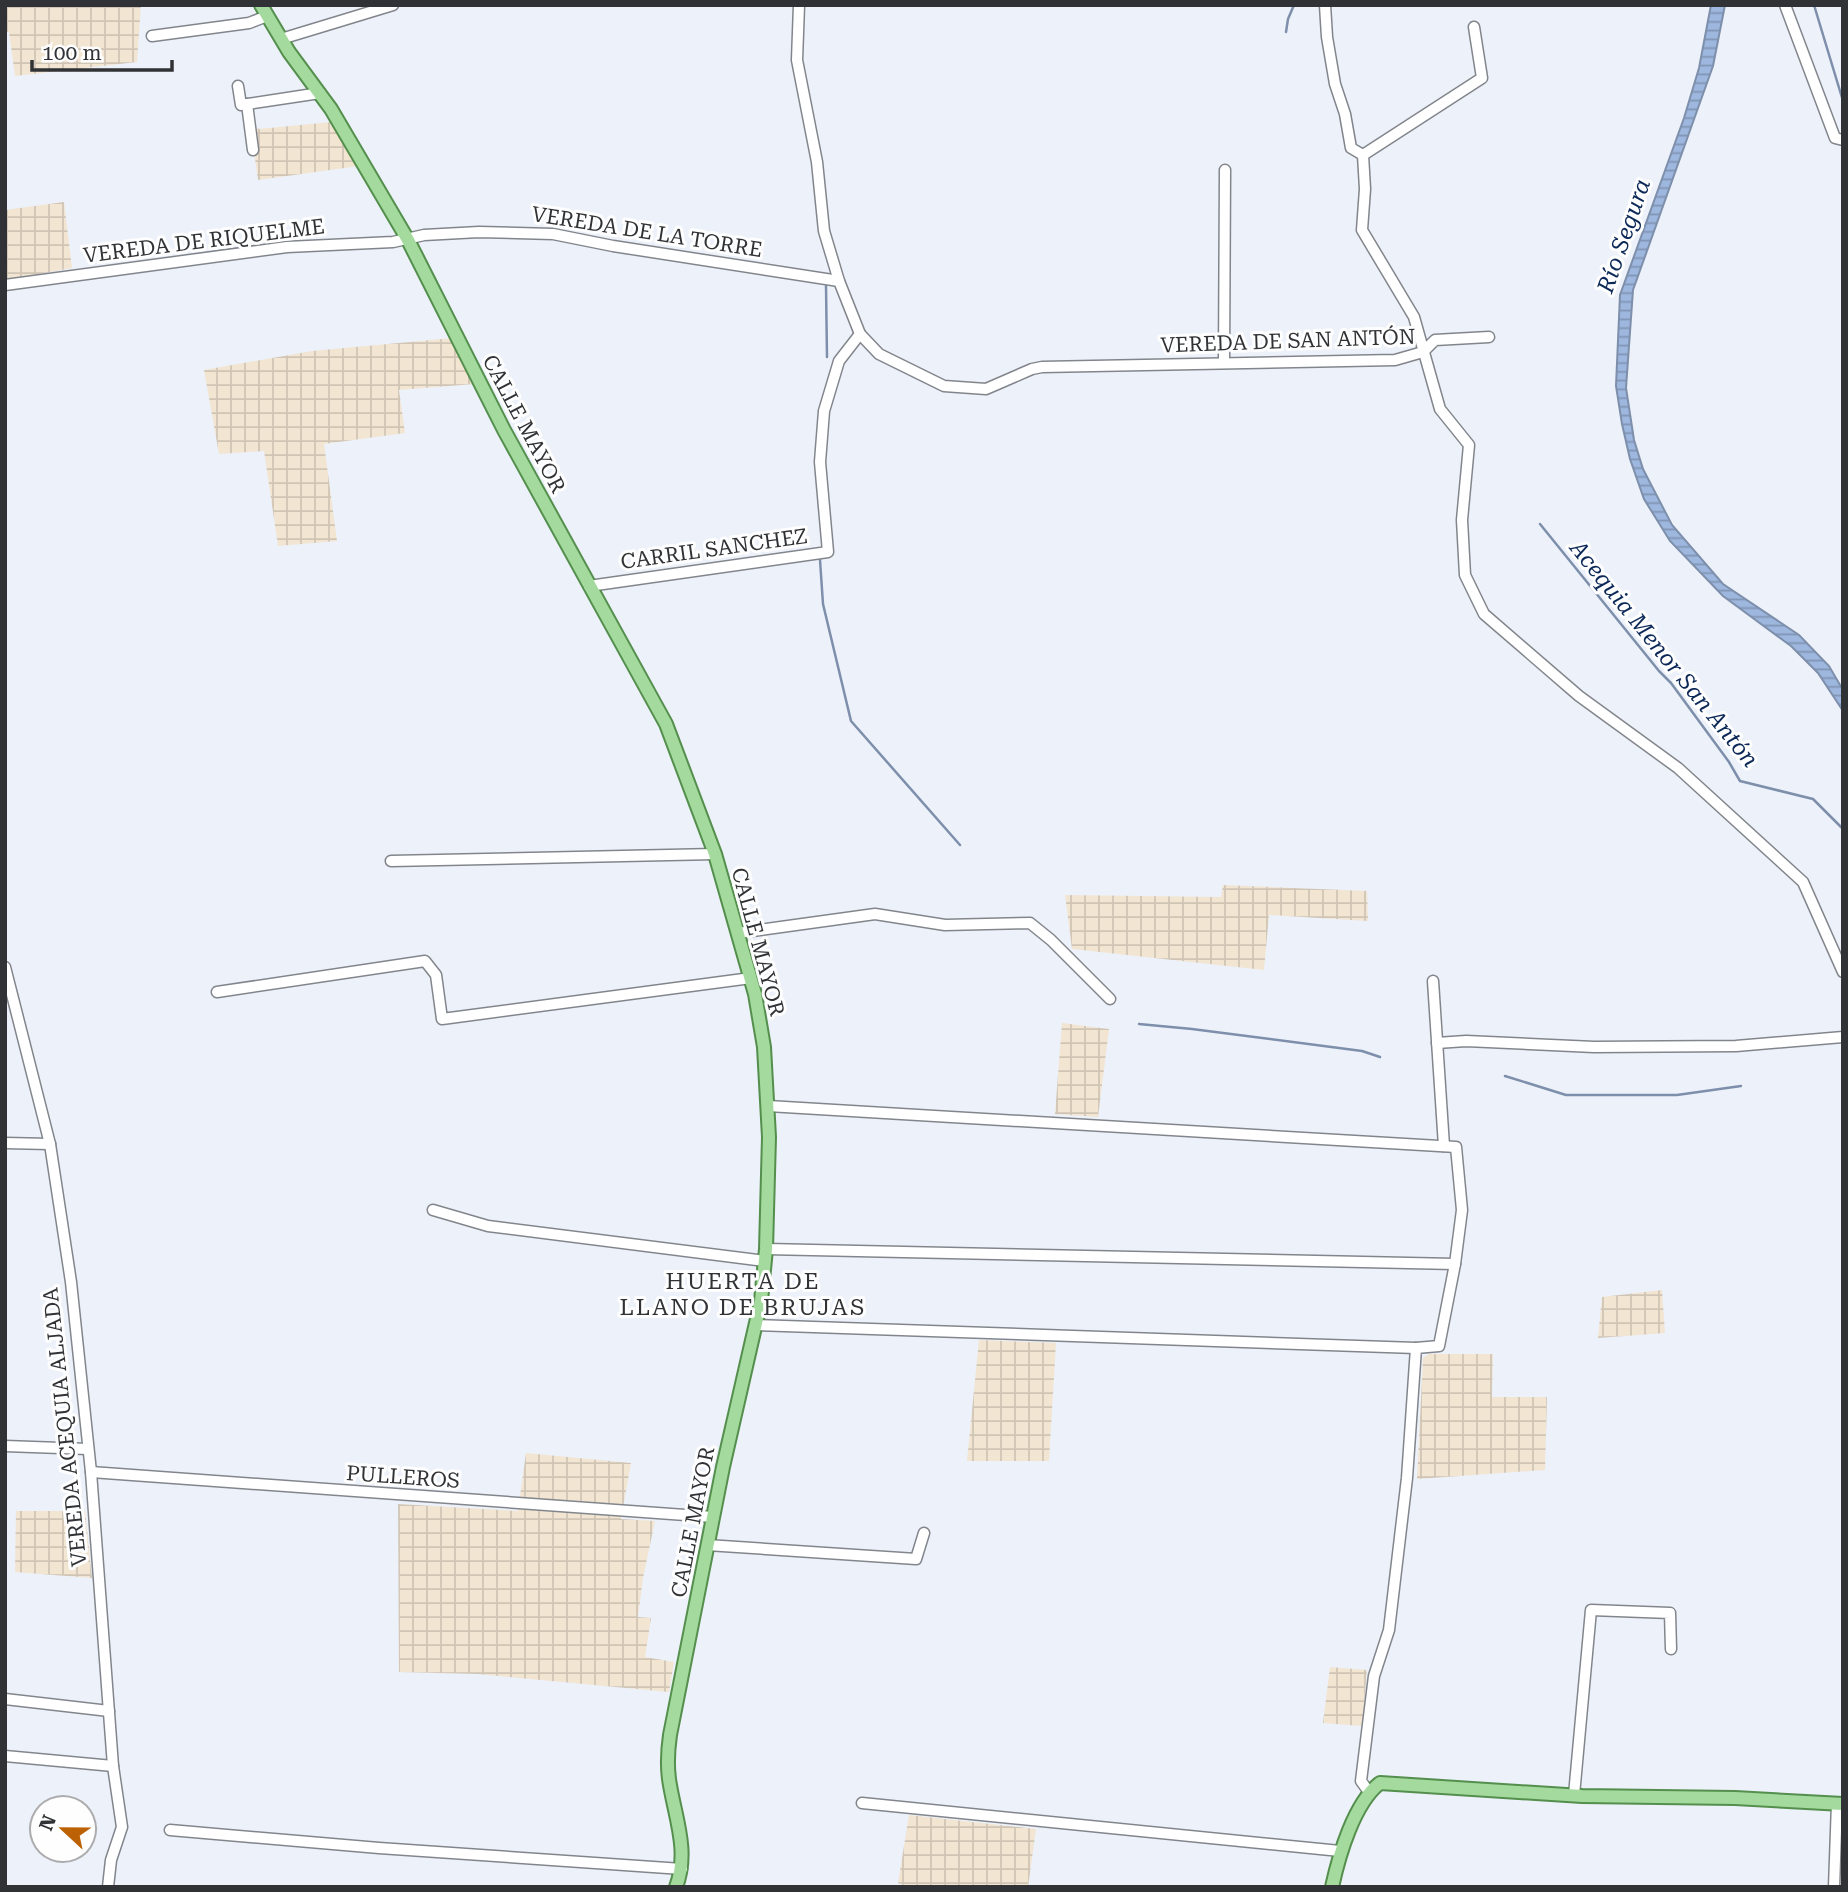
<svg xmlns="http://www.w3.org/2000/svg" width="1848" height="1892" font-family="'Roboto Serif',serif">
	<style>
		.industrial { fill: url(#industrial-grid) }
		.water { fill: url(#water-rules); stroke: #7d8fab; stroke-width: 2 }
		.lines { fill: none; stroke-linecap: round; stroke-linejoin: round }
		.stream { stroke: #7d8fab; stroke-width: 2.5 }
		.minor-casing { stroke: #82868c; stroke-width: 13 }
		.major-casing { stroke: #548f4e; stroke-width: 16 }
		.minor { stroke: #fff; stroke-width: 10 }
		.major { stroke: #a4da9d; stroke-width: 12 }
		.labels { text-anchor: middle; dominant-baseline: central; stroke-width: 6; stroke-linejoin: round; paint-order: stroke }
		.street-label { font-size: 21px; fill: #303235; stroke: #fefefe }
		.water-label { font-size: 23px; font-style: italic; fill: #0b2857; stroke: #fefefe }
		.neighbourhood-label { font-size: 23px; letter-spacing: 2px; fill: #303235; stroke: #fefefe }
	</style>
	<defs>
		<pattern id="industrial-grid" width="8" height="8" patternUnits="userSpaceOnUse" patternTransform="scale(1.75)"><rect width="8" height="8" fill="#f2e5d2"/><path d="M0 4h8M4 0v8" fill="none" stroke="#d0c5b5"/></pattern>
		<pattern id="water-rules" width="6" height="5" patternUnits="userSpaceOnUse" patternTransform="scale(1.75)"><rect width="6" height="5" fill="#9eb7de"/><path d="M0 2.5h6" fill="none" stroke="#8195b5"/></pattern>
	</defs>
	<rect width="100%" height="100%" fill="#edf1f9"/>
	<g class="industrial">
		<polygon points="5,5 141,5 137,62 15,76 9,32 5,32"/>
		<polygon points="331,122 359,166 258,180 250,123 259,129"/>
		<polygon points="64,202 72,268 5,280 5,210"/>
		<polygon points="453,338 474,384 399,390 405,433 324,444 337,541 278,546 264,451 219,454 204,370 312,351"/>
		<polygon points="1223,885 1367,891 1368,921 1269,915 1264,970 1072,949 1065,895 1221,897"/>
		<polygon points="1062,1023 1109,1029 1098,1117 1055,1114"/>
		<polygon points="1662,1290 1665,1333 1598,1338 1602,1297"/>
		<polygon points="979,1340 1056,1343 1049,1461 967,1461"/>
		<polygon points="1429,1354 1493,1354 1492,1397 1547,1397 1545,1470 1417,1479 1423,1358"/>
		<polygon points="526,1453 631,1463 621,1519 655,1521 643,1578 638,1617 651,1618 645,1657 674,1662 669,1692 477,1674 399,1672 398,1504 518,1511"/>
		<polygon points="16,1511 85,1511 92,1578 15,1572"/>
		<polygon points="1330,1667 1367,1670 1362,1726 1323,1723"/>
		<polygon points="909,1815 1036,1829 1028,1887 909,1887 898,1883"/>
	</g>
	<polygon class="water" points="1711,5 1725,5 1713,66 1633,290 1626,388 1634,440 1643,469 1672,525 1723,584 1799,635 1829,666 1843,690 1843,711 1818,673 1791,646 1723,596 1670,541 1644,499 1630,459 1622,424 1616,386 1620,295 1684,118 1699,68"/>
	<g class="lines">
		<g class="stream">
			<polyline points="1814,5 1843,101"/>
			<polyline points="1286,32 1288,19 1294,5"/>
			<polyline points="826,286 827,357"/>
			<polyline points="1540,524 1659,671 1671,683 1729,762 1740,781 1813,799 1843,829"/>
			<polyline points="820,560 823,604 851,721 960,845"/>
			<polyline points="1139,1024 1192,1029 1362,1051 1380,1057"/>
			<polyline points="1505,1076 1566,1095 1677,1095 1741,1086"/>
		</g>
		<defs>
			<g id="minor">
				<polyline points="799,5 797,60 817,162 824,231 839,281 860,334 879,354 944,386 986,389 1032,369 1042,367 1395,360 1423,352 1435,340 1489,337"/>
				<polyline points="1325,5 1327,37 1335,84 1345,114 1351,148 1363,155"/>
				<polyline points="1785,5 1835,138 1843,140"/>
				<polyline points="1474,27 1482,78 1363,155 1365,189 1362,230 1414,317 1440,409 1469,445 1462,520 1465,575 1484,614 1579,696 1678,768 1803,882 1843,972"/>
				<polyline points="152,36 249,23 267,16"/>
				<polyline points="281,39 393,5"/>
				<polyline points="238,86 241,105 320,93"/>
				<polyline points="247,104 253,150"/>
				<polyline points="5,285 287,247 393,242 424,235 479,232 553,234 613,246 839,281"/>
				<polyline points="1224,363 1225,170"/>
				<polyline points="589,586 828,552 820,462 824,411 839,361 860,334"/>
				<polyline points="391,861 715,854"/>
				<polyline points="738,933 875,914 945,925 1030,923 1051,940 1110,999"/>
				<polyline points="5,967 50,1144 71,1282 91,1472 113,1766 122,1827 111,1860 108,1887"/>
				<polyline points="1433,981 1444,1146"/>
				<polyline points="217,992 425,961 436,975 442,1019 751,978"/>
				<polyline points="1437,1043 1466,1041 1594,1047 1736,1046 1843,1037"/>
				<polyline points="768,1106 1456,1147 1462,1210 1455,1264 1439,1346 1416,1348 1407,1478 1389,1630 1374,1676 1361,1781 1369,1792"/>
				<polyline points="5,1143 50,1144"/>
				<polyline points="433,1210 488,1226 765,1261"/>
				<polyline points="766,1249 1455,1264"/>
				<polyline points="757,1325 1416,1348"/>
				<polyline points="5,1446 88,1449"/>
				<polyline points="91,1472 713,1517"/>
				<polyline points="707,1545 916,1559 924,1533"/>
				<polyline points="5,1699 109,1711"/>
				<polyline points="5,1756 113,1766"/>
				<polyline points="1574,1795 1591,1610 1670,1613 1671,1649"/>
				<polyline points="862,1803 1340,1851"/>
				<polyline points="170,1830 379,1848 682,1869"/>
				<polyline points="1834,1887 1837,1803"/>
			</g>
			<g id="major">
				<path d="M 261,5 L 289,52 L 331,109 L 408,240 L 504,430 L 666,724 L 715,854 L 755,994 L 764,1047 L 769,1137 L 766,1249 L 761,1301 L 723,1467 L 670,1735 C 668,1749 667,1764 669,1779 C 674,1815 690,1850 676,1887"/>
				<path d="M 1332,1887 C 1339,1855 1354,1803 1380,1783 L 1582,1796 L 1735,1798 L 1843,1804"/>
			</g>
		</defs>
		<use href="#minor" class="minor-casing"/>
		<use href="#major" class="major-casing"/>
		<use href="#minor" class="minor"/>
		<use href="#major" class="major"/>
	</g>
	<g class="labels">
		<g class="street-label">
			<text transform="translate(647 232) rotate(9)">VEREDA DE LA TORRE</text>
			<text transform="translate(204 241) rotate(-7)">VEREDA DE RIQUELME</text>
			<text transform="translate(1288 341) rotate(-2)">VEREDA DE SAN ANTÓN</text>
			<text transform="translate(524 424) rotate(62)">CALLE MAYOR</text>
			<text transform="translate(714 549) rotate(-8)">CARRIL SANCHEZ</text>
			<text transform="translate(758 942) rotate(75)">CALLE MAYOR</text>
			<text transform="translate(65 1427) rotate(-96)">VEREDA ACEQUIA ALJADA</text>
			<text transform="translate(403 1477) rotate(4)">PULLEROS</text>
			<text transform="translate(693 1522) rotate(-79)">CALLE MAYOR</text>
		</g>
		<g class="water-label">
			<text transform="translate(1624 236) rotate(-71)">Río Segura</text>
			<text transform="translate(1664 654) rotate(51)">Acequia Menor San Antón</text>
		</g>
		<g class="neighbourhood-label">
			<text x="743" y="1281">HUERTA DE<tspan x="743" dy="26">LLANO DE BRUJAS</tspan></text>
		</g>
	</g>
	<rect width="1848" height="1892" fill="none" stroke="#303235" stroke-width="14"/>
	<g transform="translate(63 1829) rotate(292)"><circle r="33" fill="#fefefe" stroke="#acacae" stroke-width="2"/>
	<path d="M0-5L12 26L0 18L-12 26Z" fill="#bc6204"/>
	<text y="-10" font-size="19" font-weight="bold" text-anchor="middle" fill="#303235">N</text>
	</g>
	<path d="M32 60v10h140v-10" fill="none" stroke="#303235" stroke-width="3.5"/>
	<text x="42" y="60" font-size="21" fill="#303235" stroke="#fefefe" stroke-width="5" paint-order="stroke">100 m</text>
</svg>
